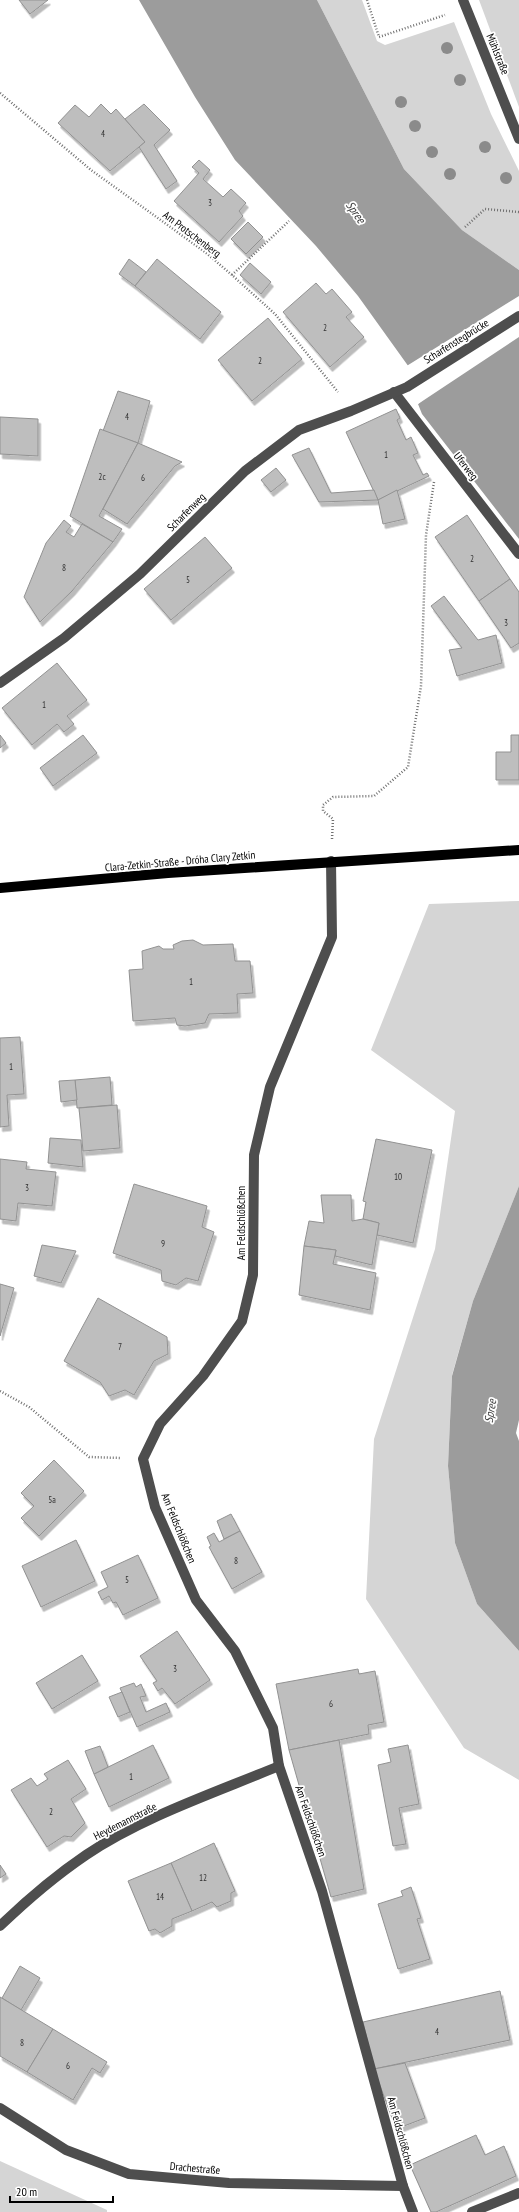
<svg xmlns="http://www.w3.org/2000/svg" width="519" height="2212" font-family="'PT Sans Narrow',sans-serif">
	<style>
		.green { fill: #d5d5d5 }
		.water { fill: #9c9c9c }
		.pier { fill: #fff }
		.building { fill: #bebebe; stroke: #929292; filter: url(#shadow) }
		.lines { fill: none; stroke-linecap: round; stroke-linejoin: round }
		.path { stroke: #707070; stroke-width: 2.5; stroke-dasharray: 1 2; stroke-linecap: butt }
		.minor { stroke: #4e4e4e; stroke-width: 10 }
		.major { stroke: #000; stroke-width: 10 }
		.tree { fill: #8b8b8b }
		.labels { text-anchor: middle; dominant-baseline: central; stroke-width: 3.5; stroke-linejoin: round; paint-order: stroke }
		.number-label { font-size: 9px; fill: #303030 }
		.street-label { font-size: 11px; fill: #000; stroke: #fff }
		.water-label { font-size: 12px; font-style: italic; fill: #3d3d3d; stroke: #fff }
	</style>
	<defs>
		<filter id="shadow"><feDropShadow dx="2.5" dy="4.5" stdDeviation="0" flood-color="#0004"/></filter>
	</defs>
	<rect width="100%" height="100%" fill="#fff"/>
	<g class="green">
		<polygon points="317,0 362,0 377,41 385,45 454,22 491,114 519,171 519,270 462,230 404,169"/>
		<polygon points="479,0 519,0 519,107"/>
		<polygon points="519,901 519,1186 473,1301 452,1375 448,1466 455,1543 477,1604 519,1651 519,1780 464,1748 366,1599 374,1439 435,1249 455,1111 371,1050 429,904"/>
		<polygon points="0,2161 107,2210 107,2212 0,2212"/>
	</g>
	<g class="water">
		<polygon points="139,0 317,0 404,169 462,230 519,270 519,539 422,414 418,404 429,395 358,296 316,246 235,160 195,97"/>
		<polygon points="519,1186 519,1420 516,1433 519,1441 519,1651 477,1604 455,1543 448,1466 452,1376 473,1301"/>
	</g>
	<polygon class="pier" points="519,296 519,337 418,404 417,402 427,395 405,367"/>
	<g class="building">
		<polygon points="19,0 48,0 30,14"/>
		<polygon points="101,104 111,114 116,109 145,142 110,171 58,123 75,105 89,117"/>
		<polygon points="144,104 170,130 154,145 177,181 166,189 139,147 145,142 125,119"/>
		<polygon points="199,160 210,170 203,179 223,197 231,189 246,203 239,211 243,216 219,242 174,201 199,173 192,167"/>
		<polygon points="248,222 263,237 246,254 231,239"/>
		<polygon points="129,259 146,272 135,286 119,274"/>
		<polygon points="157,259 221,312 200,339 135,286"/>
		<polygon points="250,263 271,282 261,294 240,275"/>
		<polygon points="316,283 326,294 332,289 352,312 346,317 364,337 330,367 283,312"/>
		<polygon points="268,318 302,359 252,401 218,360"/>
		<polygon points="118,391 150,401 138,443 103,431"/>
		<polygon points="396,409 400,418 397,420 406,440 411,437 418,453 413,455 423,475 427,473 429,476 378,500 346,432"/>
		<polygon points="0,417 38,419 38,456 0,454"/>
		<polygon points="100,429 138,443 99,516 122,529 113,542 70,516"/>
		<polygon points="138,443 182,462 175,466 127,524 103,509"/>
		<polygon points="309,448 331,493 374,490 378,500 319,502 292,455"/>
		<polygon points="276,468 286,480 271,492 261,480"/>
		<polygon points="397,490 405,519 383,524 378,500"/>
		<polygon points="467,515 510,579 479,601 435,537"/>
		<polygon points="64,520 71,526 66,532 74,537 82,524 113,542 72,591 40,622 24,597 46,543"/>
		<polygon points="205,537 232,568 171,620 144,589"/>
		<polygon points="510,579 519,592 519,643 511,648 479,601"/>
		<polygon points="444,596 478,640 496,635 502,663 457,676 449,650 462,648 431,606"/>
		<polygon points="57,663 87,700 67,716 74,724 64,732 57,724 32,745 2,708"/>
		<polygon points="0,735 6,743 0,748"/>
		<polygon points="83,735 97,753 53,786 40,768"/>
		<polygon points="511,735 519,735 519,780 496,780 496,752 511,752"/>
		<polygon points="193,940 203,945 233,944 235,961 250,961 253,993 237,994 238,1013 209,1014 205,1023 185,1026 177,1025 175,1018 133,1021 129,970 143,969 142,951 159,946 163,949 174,949 173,945 182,941"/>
		<polygon points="20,1037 24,1094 7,1095 9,1126 0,1127 0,1038"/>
		<polygon points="110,1077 112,1105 77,1108 75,1080"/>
		<polygon points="75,1080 77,1100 61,1102 59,1081"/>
		<polygon points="117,1105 120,1148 83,1151 79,1108"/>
		<polygon points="50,1138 81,1140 83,1167 48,1163"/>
		<polygon points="376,1139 432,1150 413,1243 377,1235 379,1223 363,1219 366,1202 363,1201"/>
		<polygon points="0,1159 27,1162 26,1169 56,1172 52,1206 18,1203 16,1221 0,1219"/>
		<polygon points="134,1184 207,1206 202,1227 214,1232 198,1281 186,1278 176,1285 162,1281 161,1270 113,1253"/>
		<polygon points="321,1195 351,1195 352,1221 363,1219 379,1223 372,1265 335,1256 336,1250 304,1246 309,1221 324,1223"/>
		<polygon points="42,1245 76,1251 61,1283 34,1276"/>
		<polygon points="304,1246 336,1250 333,1264 376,1273 370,1310 299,1295"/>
		<polygon points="0,1284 14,1288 0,1336"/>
		<polygon points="98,1298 167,1337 168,1354 154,1361 134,1395 125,1390 109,1396 100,1382 64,1361"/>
		<polygon points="54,1460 84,1491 39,1536 21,1518 34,1506 21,1493"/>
		<polygon points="231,1514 240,1531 224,1539 217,1521"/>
		<polygon points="240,1531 262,1572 232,1589 209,1547 211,1546 207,1537 214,1533 219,1542"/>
		<polygon points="76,1540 95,1581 41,1607 22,1566"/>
		<polygon points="138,1555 158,1598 123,1615 116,1602 113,1603 109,1596 102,1600 98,1592 108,1587 101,1572"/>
		<polygon points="177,1631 210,1680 175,1704 162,1688 158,1691 153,1683 157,1681 140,1656"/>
		<polygon points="82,1655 98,1681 52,1709 36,1683"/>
		<polygon points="358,1669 359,1674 375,1671 384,1722 368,1725 369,1734 289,1750 276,1684"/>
		<polygon points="134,1683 136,1687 141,1684 146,1696 140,1697 146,1712 166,1703 170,1712 137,1727 120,1688"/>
		<polygon points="122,1692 130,1712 118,1717 109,1697"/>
		<polygon points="339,1740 364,1889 331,1897 289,1750"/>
		<polygon points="153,1745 169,1778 109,1807 94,1774"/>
		<polygon points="408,1745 419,1804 399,1808 406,1844 393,1846 378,1765 391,1762 388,1749"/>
		<polygon points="100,1746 108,1767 94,1774 85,1751"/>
		<polygon points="68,1760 86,1789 71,1799 85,1823 71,1837 64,1836 47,1847 11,1790 31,1778 37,1786 48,1779 44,1774"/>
		<polygon points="214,1843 235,1891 231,1893 231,1901 217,1907 212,1902 192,1911 171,1863"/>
		<polygon points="171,1863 192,1911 172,1919 172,1926 160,1933 155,1929 149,1931 128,1881"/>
		<polygon points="0,1865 6,1874 0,1878"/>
		<polygon points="411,1887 421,1918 417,1919 430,1959 398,1969 378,1904 403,1896 401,1891"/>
		<polygon points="20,1966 40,1978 21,2010 2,1998"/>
		<polygon points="500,1991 510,2040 374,2069 363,2022"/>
		<polygon points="0,1997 53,2029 27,2072 0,2056"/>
		<polygon points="53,2029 107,2062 100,2073 92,2068 73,2100 27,2072"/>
		<polygon points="405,2063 425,2118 396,2129 374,2069"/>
		<polygon points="476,2135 485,2155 504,2146 516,2176 436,2212 431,2212 410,2165"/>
	</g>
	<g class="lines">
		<g class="path">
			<polyline points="367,0 379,37 445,15"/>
			<polyline points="0,93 91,170 205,252 232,275 275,314 338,392"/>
			<polyline points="465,227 485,209 519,212"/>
			<polyline points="232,275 289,221"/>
			<polyline points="332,839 333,819 323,811 323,805 333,797 374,796 408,767 421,686 426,535 434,482"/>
			<polyline points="0,1391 29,1407 89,1457 121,1458"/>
		</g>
		<g class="minor">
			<polyline points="463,0 519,139"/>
			<polyline points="394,392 519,554"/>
			<polyline points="0,683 64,638 140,574 245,471 299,430 351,411 407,387 519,316"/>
			<polyline points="331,861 332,937 270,1087 254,1155 253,1275 242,1321 203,1376 160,1424 143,1459 155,1507 196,1600 235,1651 273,1728 279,1766 322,1891 403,2186 413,2212"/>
			<path d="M 0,1926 C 27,1900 55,1876 86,1855 C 142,1817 217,1792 279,1766"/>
			<polyline points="0,2108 66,2150 129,2174 229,2183 403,2186"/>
			<polyline points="472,2212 519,2193"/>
		</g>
		<polyline class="major" points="0,888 168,873 519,850"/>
	</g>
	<g class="tree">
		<circle cx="447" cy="48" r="6"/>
		<circle cx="460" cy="80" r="6"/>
		<circle cx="401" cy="102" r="6"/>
		<circle cx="415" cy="126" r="6"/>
		<circle cx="485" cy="147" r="6"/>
		<circle cx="432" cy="152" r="6"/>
		<circle cx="450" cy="174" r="6"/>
		<circle cx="506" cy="178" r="6"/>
	</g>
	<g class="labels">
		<g class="number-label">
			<text x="103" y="133">4</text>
			<text x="210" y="202">3</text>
			<text x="325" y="327">2</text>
			<text x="260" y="360">2</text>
			<text x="127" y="416">4</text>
			<text x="386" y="454">1</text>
			<text x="102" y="476">2c</text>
			<text x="143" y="477">6</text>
			<text x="472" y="558">2</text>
			<text x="64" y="567">8</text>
			<text x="188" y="579">5</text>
			<text x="506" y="622">3</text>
			<text x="44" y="704">1</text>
			<text x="191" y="981">1</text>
			<text x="11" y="1066">1</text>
			<text x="398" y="1176">10</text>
			<text x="27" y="1187">3</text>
			<text x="163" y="1243">9</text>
			<text x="120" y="1346">7</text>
			<text x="52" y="1499">5a</text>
			<text x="236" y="1560">8</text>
			<text x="127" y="1579">5</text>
			<text x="175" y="1668">3</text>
			<text x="331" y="1703">6</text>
			<text x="131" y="1776">1</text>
			<text x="51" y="1811">2</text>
			<text x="203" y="1877">12</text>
			<text x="160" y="1896">14</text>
			<text x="437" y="2031">4</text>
			<text x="22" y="2042">8</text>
			<text x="68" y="2065">6</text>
		</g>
		<g class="street-label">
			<text transform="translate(498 54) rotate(68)">Mühlstraße</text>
			<text transform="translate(192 234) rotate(37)">Am Protschenberg</text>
			<text transform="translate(456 341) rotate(-32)">Scharfenstegbrücke</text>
			<text transform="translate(466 466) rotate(52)">Uferweg</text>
			<text transform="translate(186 512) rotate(-45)">Scharfenweg</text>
			<text transform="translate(180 861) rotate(-5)">Clara-Zetkin-Straße - Dróha Clary Zetkin</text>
			<text transform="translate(241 1223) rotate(-90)">Am Feldschlößchen</text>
			<text transform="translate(179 1528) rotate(68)">Am Feldschlößchen</text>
			<text transform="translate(125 1821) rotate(-27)">Heydemannstraße</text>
			<text transform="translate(311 1821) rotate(71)">Am Feldschlößchen</text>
			<text transform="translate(401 2133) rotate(75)">Am Feldschlößchen</text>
			<text transform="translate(195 2168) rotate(5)">Drachestraße</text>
		</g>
		<g class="water-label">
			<text transform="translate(356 212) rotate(55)">Spree</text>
			<text transform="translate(490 1411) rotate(-80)">Spree</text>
		</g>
	</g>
	<path d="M10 2196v6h103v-6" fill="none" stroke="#000000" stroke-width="2"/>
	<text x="16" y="2196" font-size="12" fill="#000000" stroke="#ffffff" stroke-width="3" paint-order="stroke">20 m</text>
</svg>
